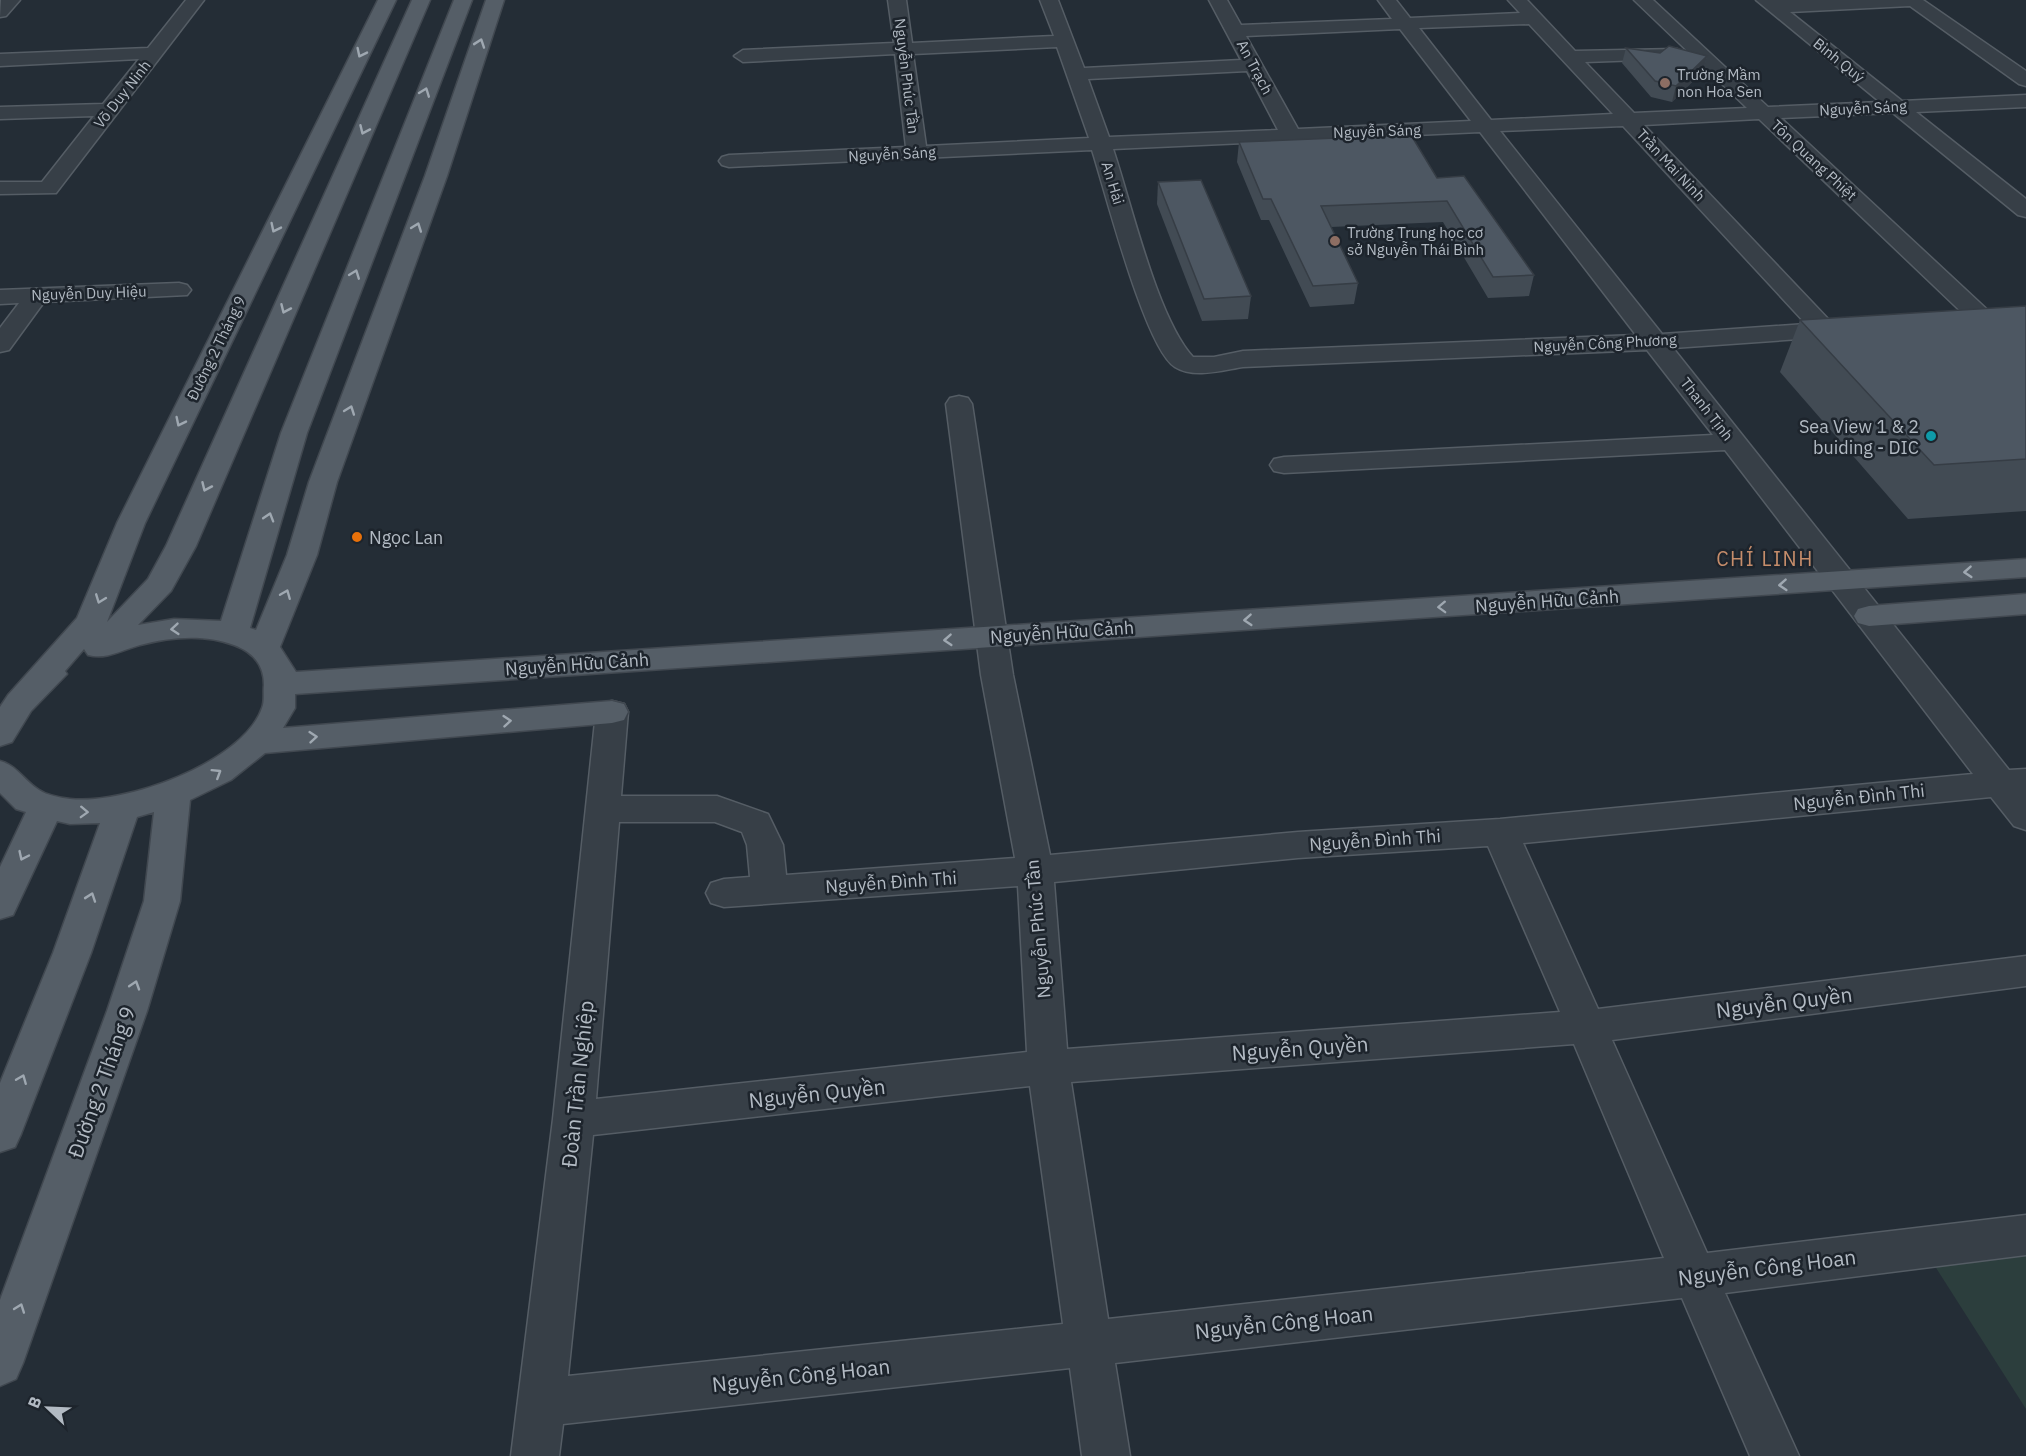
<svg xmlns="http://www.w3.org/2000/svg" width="2026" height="1456" font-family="'IBM Plex Sans',sans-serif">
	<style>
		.green { fill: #2c3e3d }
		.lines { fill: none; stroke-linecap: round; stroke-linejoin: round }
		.minor-casing { stroke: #555d65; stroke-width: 3 }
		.major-casing { stroke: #414850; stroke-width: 3 }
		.minor { fill: #373f47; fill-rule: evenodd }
		.major { fill: #555e67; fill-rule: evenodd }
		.wall { fill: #424b54 }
		.shaded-wall { fill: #363d45 }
		.building { fill: #4d5762; stroke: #363d45; stroke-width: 1.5 }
		.oneway { stroke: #9fa8b1 }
		.education-dot { fill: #8d6e63; stroke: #1d242c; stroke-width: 2 }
		.culture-dot { fill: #0f9aa8; stroke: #1d242c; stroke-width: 2 }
		.food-dot { fill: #e8710a; stroke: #1d242c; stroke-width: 2 }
		.labels { text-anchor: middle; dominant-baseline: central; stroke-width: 5; stroke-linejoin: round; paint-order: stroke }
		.far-street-label { font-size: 15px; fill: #b2bac3; stroke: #1d242c }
		.far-poi-label { font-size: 15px; fill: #b2bac3; stroke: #1d242c; text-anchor: start }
		.poi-label { font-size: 18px; fill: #b2bac3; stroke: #1d242c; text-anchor: end }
		.street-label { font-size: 18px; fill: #b2bac3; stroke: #1d242c }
		.neighbourhood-label { font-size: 20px; letter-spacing: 1.5px; fill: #c68d6b; stroke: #1d242c }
		.near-street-label { font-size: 21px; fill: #b2bac3; stroke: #1d242c }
	</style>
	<rect width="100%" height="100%" fill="#242d36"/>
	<polygon class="green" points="2026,1238 2026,1409 1924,1249"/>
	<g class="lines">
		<defs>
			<g id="minor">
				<polygon points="1,0 20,0 6,16 0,17"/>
				<polygon points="186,0 204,0 56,193 0,194 0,182 42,182 94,116 0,119 0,107 103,104 139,59 0,66 0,54 148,48"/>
				<path d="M 888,0 L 906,0 L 912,43 L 1054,36 L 1040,0 L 1058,0 L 1084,68 L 1241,60 L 1209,0 L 1227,0 L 1241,25 L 1392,19 L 1378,0 L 1396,0 L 1410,18 L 1520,13 L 1508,0 L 1527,0 L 1575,51 L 1677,49 L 1679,53 L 1670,59 L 1585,62 L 1634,113 L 1747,108 L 1634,0 L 1653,0 L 1768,107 L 1880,102 L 1756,0 L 1923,0 L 2026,71 L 2026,86 L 2019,84 L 1910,6 L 1790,12 L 1902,101 L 2026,95 L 2026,107 L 1916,112 L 2026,199 L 2026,217 L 2018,215 L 1893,113 L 1781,118 L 1993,315 L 1996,320 L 1993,325 L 1984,327 L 1975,325 L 1759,119 L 1644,125 L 1831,322 L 1851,324 L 1854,329 L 1851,334 L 1842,336 L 1673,348 L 2009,770 L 2026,769 L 2026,830 L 2014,826 L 1991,797 L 1523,843 L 1598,1009 L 2026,956 L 2026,986 L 1612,1040 L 1707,1253 L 2026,1215 L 2026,1255 L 1725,1293 L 1799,1456 L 1750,1456 L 1682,1298 L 1115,1363 L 1130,1456 L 1082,1456 L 1070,1368 L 563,1424 L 559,1456 L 511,1456 L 553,1119 L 596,712 L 600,704 L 612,701 L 624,704 L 628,712 L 621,796 L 717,796 L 768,814 L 783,845 L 786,875 L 1015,858 L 981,675 L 946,404 L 950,398 L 959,396 L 968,398 L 972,404 L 1013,675 L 1050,855 L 1298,832 L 1500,819 L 1973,774 L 1725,450 L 1284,473 L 1274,471 L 1270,465 L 1274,459 L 1284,457 L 1713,435 L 1647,350 L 1243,367 C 1223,370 1194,379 1175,367 C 1145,349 1105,190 1092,150 L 729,167 L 722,165 L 719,161 L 722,157 L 729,155 L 906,147 L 895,54 L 743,62 L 734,56 L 743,50 L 894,43 ZM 1529,24 L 1613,114 L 1491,120 L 1419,28 ZM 1400,29 L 1471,121 L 1298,129 L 1246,36 ZM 1057,47 L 1089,138 L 926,146 L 913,54 ZM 1247,71 L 1278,130 L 1109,137 L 1088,79 ZM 1623,126 L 1806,324 L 1662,334 L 1500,131 ZM 1480,132 L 1636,335 L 1243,351 L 1214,357 L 1193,357 C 1157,318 1131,202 1113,149 ZM 619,822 L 715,822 L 742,832 L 747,845 L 750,877 L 724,879 L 711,883 L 706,893 L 711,903 L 724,907 L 1018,886 L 1027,1052 L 596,1099 ZM 1488,846 L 1560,1012 L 1067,1049 L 1054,882 L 1298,858 ZM 1574,1044 L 1664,1258 L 1108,1319 L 1071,1082 ZM 1030,1086 L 1063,1324 L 568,1376 L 593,1135 Z"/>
				<polygon points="179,283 187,285 191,290 187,295 44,302 9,350 0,352 0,328 19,303 0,304 0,290"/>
			</g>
			<g id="major">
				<path d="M 378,0 L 396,0 L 145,523 L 107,622 L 148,579 L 166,546 L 412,0 L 430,0 L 196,546 L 171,591 L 138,625 L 174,619 L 221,621 L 281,433 L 454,0 L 472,0 L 307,433 L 250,628 L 256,630 L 287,555 L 309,482 L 425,176 L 486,0 L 504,0 L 447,176 L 337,482 L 317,555 L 280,647 L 296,672 L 2026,559 L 2026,577 L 295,694 L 295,708 L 283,728 L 612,701 L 624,704 L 628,712 L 624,720 L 612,723 L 265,753 L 231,780 L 190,800 L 180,901 L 147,1011 L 23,1363 L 16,1379 L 0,1386 L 0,1300 L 107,1011 L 144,901 L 154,812 L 137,817 L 91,953 L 21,1134 L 15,1147 L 0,1152 L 0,1083 L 53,953 L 100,823 L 70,824 L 57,821 L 13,915 L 0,919 L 0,867 L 26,812 L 16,809 L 0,793 L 0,761 C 18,766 24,781 39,790 C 46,795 62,798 70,799 C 124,805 243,763 262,708 C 265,701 263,692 264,685 C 264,665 253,652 234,645 C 205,634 170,637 140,645 C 122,650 106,660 88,655 L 84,649 L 65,671 L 67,674 L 31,711 L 12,742 L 0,746 L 0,707 L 8,695 L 77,618 L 117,523 Z"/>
				<polygon points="2026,594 2026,614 1869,626 1858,623 1854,616 1858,609 1869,606"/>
			</g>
		</defs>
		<use href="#minor" class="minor-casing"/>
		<use href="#major" class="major-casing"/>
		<use href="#minor" class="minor"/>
		<use href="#major" class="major"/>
	</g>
	<g class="wall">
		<polygon points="1626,48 1660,53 1707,56 1703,71 1672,102 1651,97 1622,63"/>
		<polygon points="1239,142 1437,178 1534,275 1529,296 1488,298 1443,222 1331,227 1358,283 1354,304 1310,307 1269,220 1261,220 1237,162"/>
		<polygon points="1158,182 1251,296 1248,319 1202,321 1157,204"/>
		<polygon points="2026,306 2026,511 1908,519 1780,372 1800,320"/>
	</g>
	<polygon class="shaded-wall" points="1707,56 1703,71 1672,102 1676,86"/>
	<g class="building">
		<polygon points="1669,46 1707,56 1676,86 1655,81 1626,48 1660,53"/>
		<polygon points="1411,135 1437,178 1464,176 1534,275 1493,277 1447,201 1321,206 1358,283 1313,286 1271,199 1263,199 1239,142"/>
		<polygon points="1201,180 1251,296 1204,299 1158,182"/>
		<polygon points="2026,306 2026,459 1934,465 1800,320"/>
	</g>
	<defs><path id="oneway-chevron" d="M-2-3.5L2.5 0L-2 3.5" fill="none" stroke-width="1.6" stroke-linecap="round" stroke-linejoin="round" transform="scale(1.5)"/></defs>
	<g class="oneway">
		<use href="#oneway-chevron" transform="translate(480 43) rotate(-71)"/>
		<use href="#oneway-chevron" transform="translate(361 53) rotate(116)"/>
		<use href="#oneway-chevron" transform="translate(425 92) rotate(-69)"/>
		<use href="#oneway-chevron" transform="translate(364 130) rotate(114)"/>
		<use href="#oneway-chevron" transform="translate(417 227) rotate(-70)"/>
		<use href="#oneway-chevron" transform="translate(275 228) rotate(116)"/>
		<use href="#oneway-chevron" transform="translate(355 274) rotate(-69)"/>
		<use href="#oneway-chevron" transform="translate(285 309) rotate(114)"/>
		<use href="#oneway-chevron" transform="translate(350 410) rotate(-70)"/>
		<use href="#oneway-chevron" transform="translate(180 422) rotate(116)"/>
		<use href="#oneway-chevron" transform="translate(206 487) rotate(114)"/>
		<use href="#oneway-chevron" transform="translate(269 517) rotate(-73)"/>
		<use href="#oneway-chevron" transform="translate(1968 572) rotate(176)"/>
		<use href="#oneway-chevron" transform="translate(1783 585) rotate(176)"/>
		<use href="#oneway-chevron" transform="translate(286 594) rotate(-68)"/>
		<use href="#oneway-chevron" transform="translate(100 599) rotate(111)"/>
		<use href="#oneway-chevron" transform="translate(1442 607) rotate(178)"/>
		<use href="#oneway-chevron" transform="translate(1248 620) rotate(176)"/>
		<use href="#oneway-chevron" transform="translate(175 629) rotate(175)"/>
		<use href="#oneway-chevron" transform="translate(948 640) rotate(176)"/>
		<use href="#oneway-chevron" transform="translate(507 721) rotate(-5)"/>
		<use href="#oneway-chevron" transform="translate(313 737) rotate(-5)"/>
		<use href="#oneway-chevron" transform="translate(217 773) rotate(-32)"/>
		<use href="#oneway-chevron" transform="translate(84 812) rotate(2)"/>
		<use href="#oneway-chevron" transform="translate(23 856) rotate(115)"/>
		<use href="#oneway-chevron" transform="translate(91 897) rotate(-71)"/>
		<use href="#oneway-chevron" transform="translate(135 985) rotate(-72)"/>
		<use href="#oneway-chevron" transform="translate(22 1079) rotate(-68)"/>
		<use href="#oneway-chevron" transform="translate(20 1308) rotate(-70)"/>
	</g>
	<g class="education-dot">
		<circle cx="1665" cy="83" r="6"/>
		<circle cx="1335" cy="241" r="6"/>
	</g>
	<circle class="culture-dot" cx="1931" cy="436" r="6"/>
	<circle class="food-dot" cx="357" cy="537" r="6"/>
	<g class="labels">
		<g class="far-street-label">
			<text transform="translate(1839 60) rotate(39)">Bình Quý</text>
			<text transform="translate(1255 67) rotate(62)">An Trạch</text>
			<text transform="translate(907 76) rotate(83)">Nguyễn Phúc Tần</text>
			<text transform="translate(122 94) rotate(-52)">Võ Duy Ninh</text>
			<text transform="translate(1863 108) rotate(-3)">Nguyễn Sáng</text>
			<text transform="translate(1377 131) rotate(-2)">Nguyễn Sáng</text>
			<text transform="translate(892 154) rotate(-3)">Nguyễn Sáng</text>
			<text transform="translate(1814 160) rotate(43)">Tôn Quang Phiệt</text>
			<text transform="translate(1671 165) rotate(47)">Trần Mai Ninh</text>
			<text transform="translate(1113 183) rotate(73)">An Hải</text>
			<text transform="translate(89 293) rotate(-2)">Nguyễn Duy Hiệu</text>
			<text transform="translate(1605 343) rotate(-3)">Nguyễn Công Phương</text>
			<text transform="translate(216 348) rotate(-64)">Đường 2 Tháng 9</text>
			<text transform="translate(1707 409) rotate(52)">Thanh Tịnh</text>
		</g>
		<g class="far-poi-label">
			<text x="1677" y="74">Trường Mầm<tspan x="1677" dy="17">non Hoa Sen</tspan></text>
			<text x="1347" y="232">Trường Trung học cơ<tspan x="1347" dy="17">sở Nguyễn Thái Bình</tspan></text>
		</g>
		<g class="poi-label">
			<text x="1919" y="426">Sea View 1 &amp; 2<tspan x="1919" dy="21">buiding - DIC</tspan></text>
			<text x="369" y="537" text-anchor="start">Ngọc Lan</text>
		</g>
		<g class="street-label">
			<text transform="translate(1547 601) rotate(-4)">Nguyễn Hữu Cảnh</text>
			<text transform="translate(1062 632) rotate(-4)">Nguyễn Hữu Cảnh</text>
			<text transform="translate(577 664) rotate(-4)">Nguyễn Hữu Cảnh</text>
			<text transform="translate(1859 797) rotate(-6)">Nguyễn Đình Thi</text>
			<text transform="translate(1375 840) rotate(-4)">Nguyễn Đình Thi</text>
			<text transform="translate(891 882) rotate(-4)">Nguyễn Đình Thi</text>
			<text transform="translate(1038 929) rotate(-95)">Nguyễn Phúc Tần</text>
		</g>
		<g class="neighbourhood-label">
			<text x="1765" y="558">CHÍ LINH</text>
		</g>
		<g class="near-street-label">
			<text transform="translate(1784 1002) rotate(-7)">Nguyễn Quyền</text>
			<text transform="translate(1300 1048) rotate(-4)">Nguyễn Quyền</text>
			<text transform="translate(101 1082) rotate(-70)">Đường 2 Tháng 9</text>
			<text transform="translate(577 1084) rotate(-84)">Đoàn Trần Nghiệp</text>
			<text transform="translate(817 1093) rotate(-6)">Nguyễn Quyền</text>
			<text transform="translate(1767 1267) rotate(-7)">Nguyễn Công Hoan</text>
			<text transform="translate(1284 1322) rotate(-6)">Nguyễn Công Hoan</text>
			<text transform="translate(801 1375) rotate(-6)">Nguyễn Công Hoan</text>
		</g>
	</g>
	<g transform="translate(48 1408) rotate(293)" stroke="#1d242c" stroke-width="4.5" paint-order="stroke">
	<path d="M0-4.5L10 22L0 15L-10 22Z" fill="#b2bac3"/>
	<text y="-9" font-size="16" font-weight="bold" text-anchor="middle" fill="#b2bac3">B</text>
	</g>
</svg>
